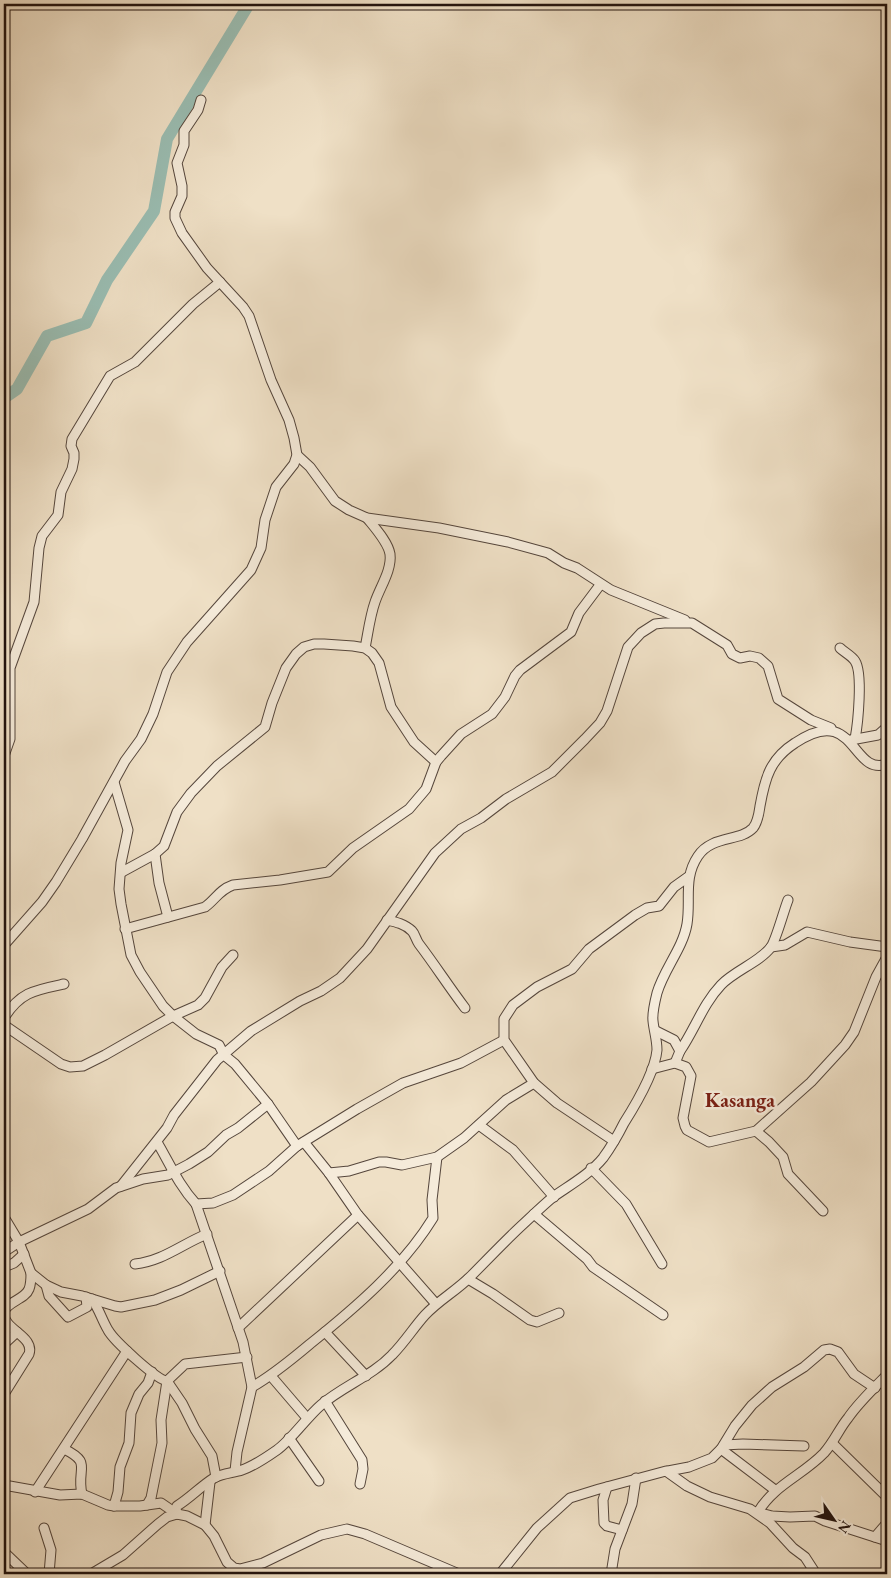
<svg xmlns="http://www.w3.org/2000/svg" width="891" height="1578" font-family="'EB Garamond',serif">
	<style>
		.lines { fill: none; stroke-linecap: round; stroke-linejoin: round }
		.river { stroke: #9abdb2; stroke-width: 12 }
		.minor-casing { stroke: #55463c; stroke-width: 11 }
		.minor { stroke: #f5ebda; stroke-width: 9 }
		.labels { text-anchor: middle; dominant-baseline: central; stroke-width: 5; stroke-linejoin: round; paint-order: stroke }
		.quarter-label { font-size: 20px; font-weight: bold; fill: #7a1f14; stroke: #f5ebda }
	</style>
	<rect width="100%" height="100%" fill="#efe0c6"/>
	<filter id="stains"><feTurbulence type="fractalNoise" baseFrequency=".004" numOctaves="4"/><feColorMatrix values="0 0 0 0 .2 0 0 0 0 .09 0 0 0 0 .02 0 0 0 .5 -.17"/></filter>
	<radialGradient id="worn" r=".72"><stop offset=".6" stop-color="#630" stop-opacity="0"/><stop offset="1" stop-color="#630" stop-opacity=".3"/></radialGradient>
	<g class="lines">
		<polyline class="river" points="4,398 17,389 47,336 86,323 107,280 154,211 167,139 249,4"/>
		<defs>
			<g id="minor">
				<polyline points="297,455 310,467 335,501 349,510 367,518 439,528 508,542 548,553 564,563 577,568 611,590 685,620"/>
				<path d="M 365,648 C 368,633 370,616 375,602 C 380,587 392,570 390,554 C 388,542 375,528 367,518"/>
				<path d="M 840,648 C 844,652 852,656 855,661 C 863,673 858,723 855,739"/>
				<polyline points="851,740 878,735 887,727"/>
				<polyline points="4,756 10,739 10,668 34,602 39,548 42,536 58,515 61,492 72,469 74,459 74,453 71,446 72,439 110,376 135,362 193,304 220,282"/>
				<polyline points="114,782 128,830 121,863 119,889 121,904 131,955 140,972 163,1006 173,1016 196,1034 219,1045 224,1055 235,1064 268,1104 297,1146"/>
				<polyline points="155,854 159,883 168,917"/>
				<polyline points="122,872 155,854 164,846 177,812 191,793 217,766 265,727 272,703 286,668 296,654 304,647 314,644 324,644 353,646 365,648 372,653 379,663 391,707 414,742 436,762"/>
				<path d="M 387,920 C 396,922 405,924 412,931 C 415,934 416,940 419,944 C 435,965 449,987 465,1008"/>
				<polyline points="4,923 4,944"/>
				<path d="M 125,929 L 205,907 C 216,899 219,890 233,885 L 280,880 L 328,872 L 353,848 L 409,809 L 426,789 L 436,762 L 441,756 L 461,734 L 492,714 L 505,697 L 515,676 L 520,670 L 571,632 L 579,613 L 600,585"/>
				<polyline points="4,945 42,902 56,882 82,839 125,761 141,739 153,714 167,672 187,642 251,570 261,548 265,520 276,487 294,464 297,455 294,438 289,420 271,380 249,316 243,307 207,268 182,233 175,218 175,212 182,196 182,186 177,163 184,145 184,131 198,110 201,100"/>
				<polyline points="771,947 785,945 807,932 850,942 887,947"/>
				<path d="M 4,1018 C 20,992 35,990 64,984"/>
				<polyline points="4,1025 61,1064 70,1067 83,1066 105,1055 173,1016 198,1005 205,998 222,967 233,955"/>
				<polyline points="656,1031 674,1040 680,1051 675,1063"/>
				<path d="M 680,1051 C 695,1029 703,1004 721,985 C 734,971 760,962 771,947 C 776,940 784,910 788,900"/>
				<polyline points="652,1069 675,1063 686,1067 691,1076 683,1118 685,1126 687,1130 709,1142 756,1131 811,1082 845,1045 854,1032 876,977 887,957"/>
				<polyline points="479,1125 513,1150 554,1197"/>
				<polyline points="756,1131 769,1142 783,1157 788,1174 823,1211"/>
				<polyline points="614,1141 557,1103 534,1083 504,1040 504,1019 513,1005 537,987 572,969 589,949 635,915 647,908 659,906 674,887 688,877"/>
				<path d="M 157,1142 C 170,1164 178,1184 196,1204 L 213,1203 L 233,1195 L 269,1171 L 297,1146 L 357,1109 L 403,1083 L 461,1063 L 504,1040"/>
				<polyline points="304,1142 329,1173 358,1215 436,1304"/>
				<polyline points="591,1168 626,1204 662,1264"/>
				<polyline points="329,1173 349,1171 379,1162 386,1162 402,1165 437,1157 464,1138 506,1100 534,1083"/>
				<polyline points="121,1186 167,1128 174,1115 217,1060 251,1031 300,1001 321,991 340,978 367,949 435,853 461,829 481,818 506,799 552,772 585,739 600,723 607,711 628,647 641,633 655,624 664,623 692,623 727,645 732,654 740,658 750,656 759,658 768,666 778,699 811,720 831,728"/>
				<polyline points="196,1204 243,1342 252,1387 237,1452 235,1471"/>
				<polyline points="534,1214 587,1259 593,1267 663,1315"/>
				<polyline points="4,1217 19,1242 31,1273 46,1285 61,1292 82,1296 115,1306 121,1307 155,1300 181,1290 220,1271"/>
				<polyline points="4,1252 19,1242 88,1209 116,1188 143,1179 168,1175 189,1164 208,1152 226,1135 238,1128 268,1104"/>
				<path d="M 135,1264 C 163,1261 182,1244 207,1234"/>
				<polyline points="4,1267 14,1263 24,1254"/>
				<polyline points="468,1279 493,1294 530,1320 537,1322 559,1313"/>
				<polyline points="46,1285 49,1296 68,1317 87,1307 86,1297"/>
				<path d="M 92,1299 C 99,1309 102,1320 108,1330 C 114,1341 157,1380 167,1381 L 182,1403 L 195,1429 L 212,1456 L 216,1477"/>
				<polyline points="238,1328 358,1215"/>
				<polyline points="325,1332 366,1376"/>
				<polyline points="4,1344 17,1332"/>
				<polyline points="271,1376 307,1418"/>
				<path d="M 252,1387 C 273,1375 291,1360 310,1344 C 355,1308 403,1267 433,1218 L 432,1200 L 437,1157"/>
				<path d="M 4,1394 L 29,1354 C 35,1336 3,1330 4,1313 C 5,1302 25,1300 29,1289 C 31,1284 31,1278 31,1273"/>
				<polyline points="325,1401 362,1460 363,1469 360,1484"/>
				<polyline points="289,1438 319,1481"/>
				<polyline points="832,1443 887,1497"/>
				<polyline points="724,1445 743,1444 804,1446"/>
				<path d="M 64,1449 C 93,1463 76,1468 82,1494"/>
				<polyline points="721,1449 775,1490"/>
				<polyline points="668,1471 689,1467 712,1458 721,1449 735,1426 752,1405 772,1387 804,1367 824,1350 830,1349 838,1352 854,1374 875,1388"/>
				<polyline points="4,1485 60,1495 82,1494 108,1505 114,1506 140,1506 161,1503 177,1514"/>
				<polyline points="607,1487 603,1500 604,1523 607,1526 622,1530"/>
				<polyline points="35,1492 127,1351"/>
				<polyline points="147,1505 151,1498 162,1443 161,1420 167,1381 185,1364 247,1357"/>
				<polyline points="114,1506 118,1492 120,1467 129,1443 131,1413 139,1394 148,1383 152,1372"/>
				<polyline points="757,1512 772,1516 790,1517 815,1516 825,1521 887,1541"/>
				<path d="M 758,1512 C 774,1485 803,1475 824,1453 C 834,1442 839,1429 848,1418 C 859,1402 874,1388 887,1375"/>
				<path d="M 177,1514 L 176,1508 L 177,1506 C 190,1498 201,1486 214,1478 C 223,1473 233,1473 242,1470 C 254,1466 267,1457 277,1450 C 292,1439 306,1418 321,1405 C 343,1386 372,1376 392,1355 C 405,1342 414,1327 425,1315 C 439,1300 456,1291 470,1277 C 486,1261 502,1244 519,1228 C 530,1218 541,1207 553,1197 C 570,1185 590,1174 603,1158 C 611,1147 618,1135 624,1123 C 636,1104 655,1072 657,1050 C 657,1040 654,1031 653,1021 C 652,1013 655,1001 657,993 C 664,969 683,948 687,924 C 691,900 683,878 698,856 C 712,835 740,842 753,828 C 758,822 759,813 760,806 C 765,778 770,759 795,743 C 856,702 851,777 887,764"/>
				<polyline points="205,1525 210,1482"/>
				<polyline points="44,1528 51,1550 49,1574"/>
				<polyline points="875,1537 887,1523"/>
				<polyline points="4,1552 27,1574"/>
				<polyline points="91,1574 123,1555 158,1524 167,1517 177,1514 187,1516 205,1525 214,1536 227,1562 234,1568 240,1569 263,1563 321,1535 347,1529 365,1534 459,1574"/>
				<polyline points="500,1574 537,1528 570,1498 599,1489 666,1471 687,1486 710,1497 750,1509 770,1523 793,1548 805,1557 816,1574"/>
				<polyline points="611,1574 615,1549 632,1504 636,1478"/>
			</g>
		</defs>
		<use href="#minor" class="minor-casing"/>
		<use href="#minor" class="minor"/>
	</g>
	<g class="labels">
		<g class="quarter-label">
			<text x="740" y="1100">Kasanga</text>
		</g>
	</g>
	<rect width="891" height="1578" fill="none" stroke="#efe0c6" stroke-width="20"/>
	<rect x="5" y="5" width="881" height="1568" fill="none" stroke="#22130e" stroke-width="2.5"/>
	<rect x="10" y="10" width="871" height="1558" fill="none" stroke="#22130e"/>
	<g transform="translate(834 1520) rotate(124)" stroke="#f5ebda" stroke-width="4" paint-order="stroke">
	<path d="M0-4L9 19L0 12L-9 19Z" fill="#22130e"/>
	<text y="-8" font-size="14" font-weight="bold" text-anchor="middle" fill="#22130e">N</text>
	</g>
	<rect width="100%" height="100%" filter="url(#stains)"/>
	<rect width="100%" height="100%" fill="url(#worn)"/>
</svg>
